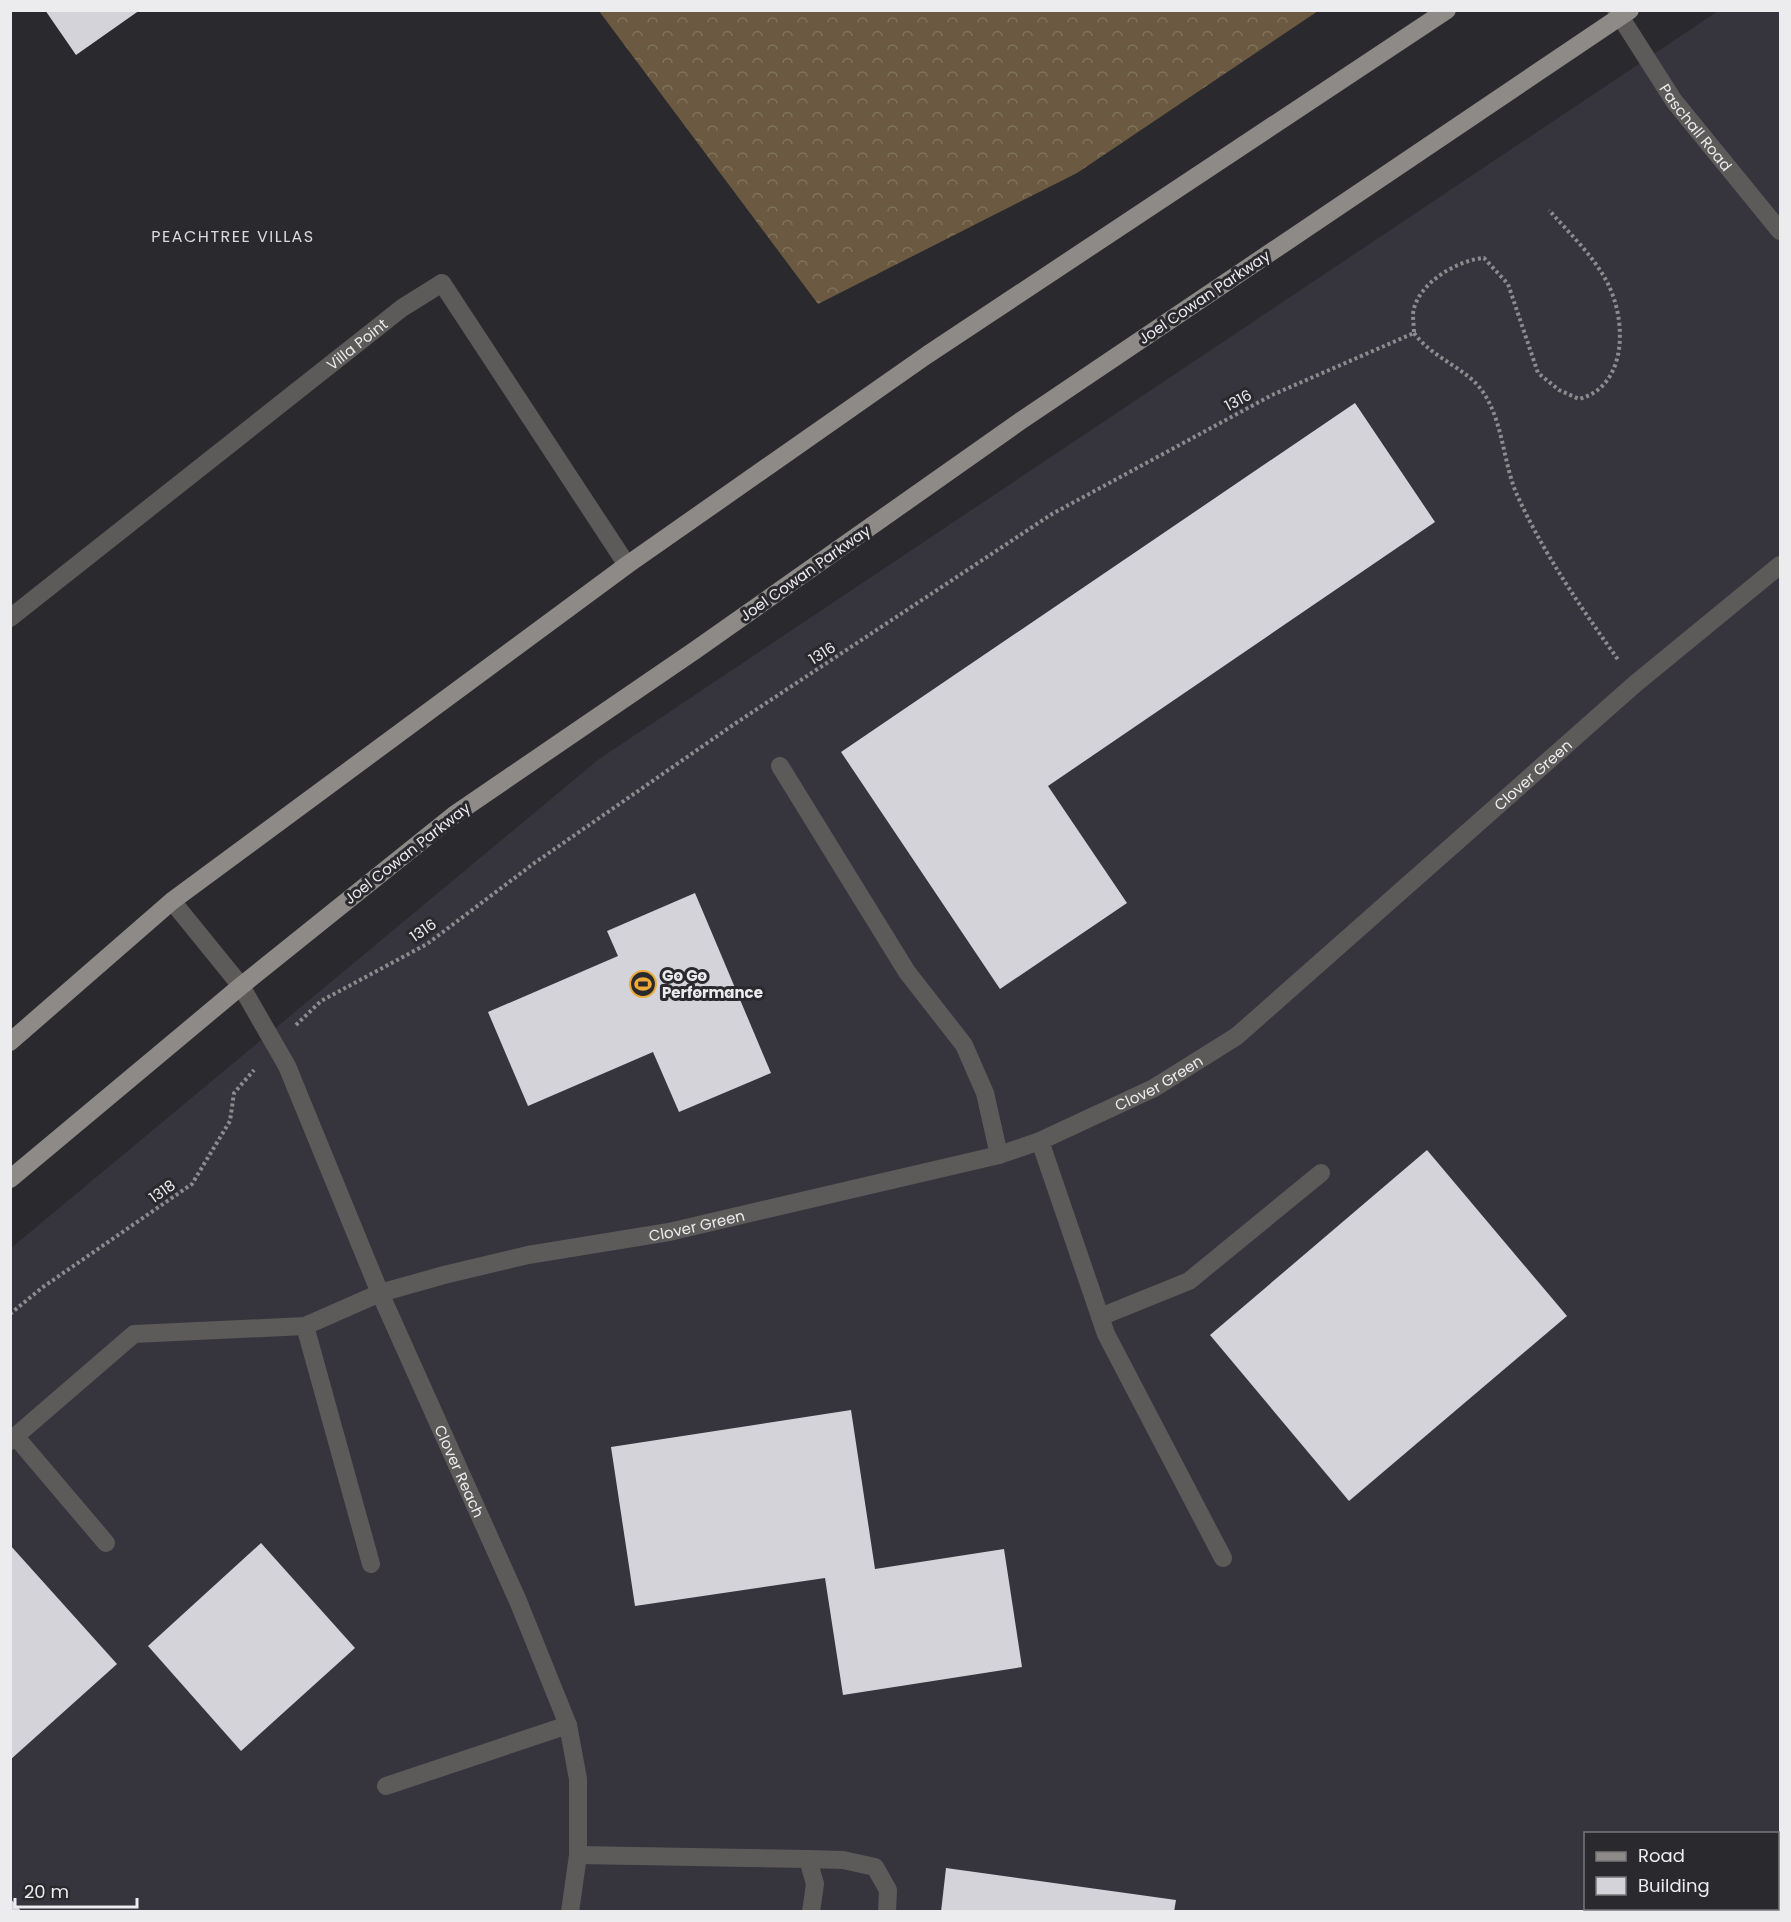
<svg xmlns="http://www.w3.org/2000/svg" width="1791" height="1922" font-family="Poppins,sans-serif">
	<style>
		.built { fill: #36343d; fill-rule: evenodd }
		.forest { fill: url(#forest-crowns) }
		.building { fill: #d4d3d9 }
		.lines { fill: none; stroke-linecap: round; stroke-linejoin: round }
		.path { stroke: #8c8b8e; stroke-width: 4; stroke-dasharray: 3 3; stroke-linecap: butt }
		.minor { stroke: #5c5b59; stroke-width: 18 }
		.major { stroke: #8d8a87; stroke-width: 18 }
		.rail { stroke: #b4b3b6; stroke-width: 4.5; stroke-dasharray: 8 8; stroke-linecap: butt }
		.labels { text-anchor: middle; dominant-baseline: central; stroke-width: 6; stroke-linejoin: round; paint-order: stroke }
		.street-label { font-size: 15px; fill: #ecebee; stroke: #2a292d }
		.poi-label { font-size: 15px; font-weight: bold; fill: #ecebee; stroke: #2a292d; text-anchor: start }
		.neighbourhood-label { font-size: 16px; letter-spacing: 1.5px; fill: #dad9de; stroke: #2a292d }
	</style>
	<defs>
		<pattern id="forest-crowns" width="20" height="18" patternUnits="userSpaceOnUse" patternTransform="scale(1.5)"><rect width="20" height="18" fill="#6b5a41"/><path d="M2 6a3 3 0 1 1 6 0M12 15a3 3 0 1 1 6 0" fill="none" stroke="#80725d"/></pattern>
	</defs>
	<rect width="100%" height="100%" fill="#2a292d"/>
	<path class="built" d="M 1718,11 L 1780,11 L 1780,1911 L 11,1912 L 11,1248 L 599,759 ZM 1586,1834 L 1778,1834 L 1778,1908 L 1586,1908 Z"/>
	<polygon class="forest" points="599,11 1318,11 1077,173 818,304"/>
	<g class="building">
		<polygon points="45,10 140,10 76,55"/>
		<polygon points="1355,403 1435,522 1048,786 1127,903 1000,989 841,752"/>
		<polygon points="695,893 771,1073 679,1112 653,1052 528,1106 488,1012 618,956 607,931"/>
		<polygon points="1427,1150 1567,1316 1349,1501 1210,1335"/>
		<polygon points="851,1410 875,1569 1004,1549 1022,1667 843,1695 825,1578 635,1606 611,1447"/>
		<polygon points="261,1543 355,1648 241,1751 148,1646"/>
		<polygon points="10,1545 117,1664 10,1760"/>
		<polygon points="946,1868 1176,1900 1174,1912 941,1912"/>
		<polygon points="10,1898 22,1912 10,1912"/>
	</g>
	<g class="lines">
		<g class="path">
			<path d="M 1414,333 C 1433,359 1467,368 1483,392 C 1504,423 1503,465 1518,497 C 1545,556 1582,609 1619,661"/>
			<path d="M 296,1025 L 321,1001 L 427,944 L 533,864 L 736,723 L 1052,514 L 1272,395 L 1414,333 C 1414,327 1413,320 1413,314 C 1416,284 1457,260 1484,258 L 1508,284 L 1538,373 L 1559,390 L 1579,399 C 1628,386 1627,320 1607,282 C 1593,255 1568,232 1549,210"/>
			<polyline points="10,1314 43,1287 192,1184 230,1121 234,1093 254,1070"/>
		</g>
		<g class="minor">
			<path id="s1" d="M 1616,10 L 1674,101 L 1780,231"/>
			<path id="s2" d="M 10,618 L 402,308 L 442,283 L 627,565"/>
			<polyline points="780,766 907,972 964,1045 985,1093 999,1155"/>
			<path id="s3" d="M 172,901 L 241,986 L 287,1066 L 380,1293 L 518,1601 L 568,1725 L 578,1779 L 578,1855 L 570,1912"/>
			<polyline points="1040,1141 1106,1334 1223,1558"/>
			<polyline points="1100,1317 1189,1281 1321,1173"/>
			<polyline points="305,1326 371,1564"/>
			<polyline points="16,1437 106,1543"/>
			<path id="s4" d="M 10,1441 L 134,1334 L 305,1326 L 380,1293 L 444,1275 L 528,1255 L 669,1232 L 999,1155 L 1040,1141 L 1154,1088 L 1237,1036 L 1635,684 L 1780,565"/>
			<polyline points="386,1786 568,1725"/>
			<polyline points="578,1855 808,1859 815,1884 811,1912"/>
			<polyline points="808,1859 843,1860 875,1867 888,1890 887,1912"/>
		</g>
		<g class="major">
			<polyline points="10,1042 172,901 627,565 927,355 1447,10"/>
			<polyline points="10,1179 241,986 454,815 694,651 1019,422 1630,10"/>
		</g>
		<g class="rail">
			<polyline points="1778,1885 1780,1881"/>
			<polyline points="1755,1912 1757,1908"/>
		</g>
	</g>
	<defs>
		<symbol id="stadium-ring" viewBox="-11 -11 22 22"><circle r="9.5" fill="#2a292d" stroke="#ebaa39" stroke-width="1.5"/><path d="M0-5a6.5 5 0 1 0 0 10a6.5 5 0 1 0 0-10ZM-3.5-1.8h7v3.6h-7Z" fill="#ebaa39"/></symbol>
	</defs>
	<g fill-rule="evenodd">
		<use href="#stadium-ring" x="628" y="969" width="30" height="30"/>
	</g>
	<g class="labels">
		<g class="street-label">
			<text stroke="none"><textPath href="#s1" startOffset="142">Paschall Road</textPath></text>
			<text transform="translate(1204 297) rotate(-34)">Joel Cowan Parkway</text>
			<text stroke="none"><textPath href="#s2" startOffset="442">Villa Point</textPath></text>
			<text transform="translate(1238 400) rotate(-28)">1316</text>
			<text transform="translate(805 573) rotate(-35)">Joel Cowan Parkway</text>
			<text transform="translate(822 653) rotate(-32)">1316</text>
			<text stroke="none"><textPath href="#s4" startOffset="1713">Clover Green</textPath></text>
			<text transform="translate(407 853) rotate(-38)">Joel Cowan Parkway</text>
			<text transform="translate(423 930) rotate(-34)">1316</text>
			<text stroke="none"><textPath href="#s4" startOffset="1227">Clover Green</textPath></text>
			<text transform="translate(162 1191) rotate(-35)">1318</text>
			<text stroke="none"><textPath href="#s4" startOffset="741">Clover Green</textPath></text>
			<text stroke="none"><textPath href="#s3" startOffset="642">Clover Reach</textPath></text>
		</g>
		<g class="poi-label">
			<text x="662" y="975">Go Go<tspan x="662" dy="17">Performance</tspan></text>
		</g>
		<g class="neighbourhood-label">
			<text x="233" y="236">PEACHTREE VILLAS</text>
		</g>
	</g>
	<rect width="1791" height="1922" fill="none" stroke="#ecebee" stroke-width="24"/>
	<rect x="1584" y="1832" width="195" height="78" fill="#2a292d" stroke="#78777a" stroke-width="1.5"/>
	<rect x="1596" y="1852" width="30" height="9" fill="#8d8a87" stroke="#78777a" stroke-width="1.5"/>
	<text x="1638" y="1862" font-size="18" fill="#ecebee">Road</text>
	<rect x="1596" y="1877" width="30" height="18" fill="#d4d3d9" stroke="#78777a" stroke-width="1.5"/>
	<text x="1638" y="1892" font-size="18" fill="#ecebee">Building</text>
	<path d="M15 1898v9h122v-9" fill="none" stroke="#ecebee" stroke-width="3"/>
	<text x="24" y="1898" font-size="18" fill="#ecebee" stroke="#2a292d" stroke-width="4.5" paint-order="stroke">20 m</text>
</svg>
